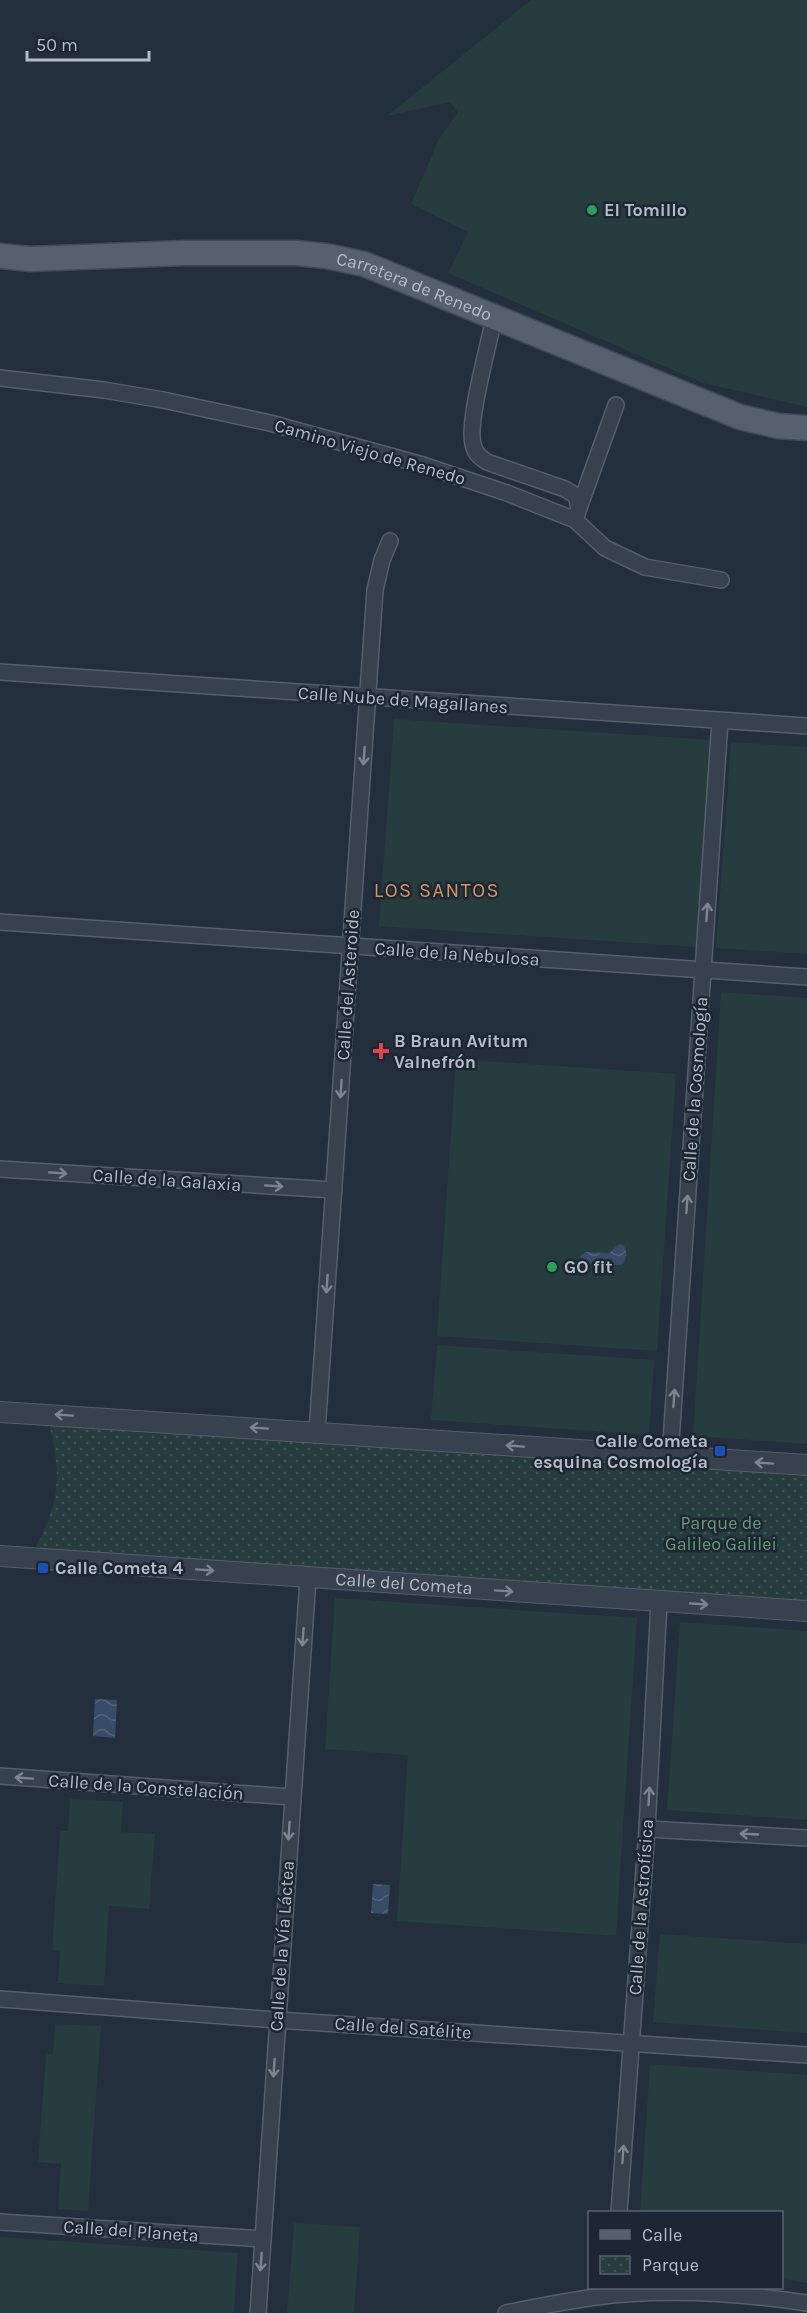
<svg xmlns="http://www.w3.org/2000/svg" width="807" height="2313" font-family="Karla,sans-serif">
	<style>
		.grass { fill: #263c3f }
		.park { fill: url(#park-dots) }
		.water { fill: url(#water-waves) }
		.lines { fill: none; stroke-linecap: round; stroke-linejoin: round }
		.minor-casing { stroke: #565f6c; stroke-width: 18 }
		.tertiary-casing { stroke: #565f6c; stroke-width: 22 }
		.primary-casing { stroke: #414a57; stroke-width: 27 }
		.minor { stroke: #38414e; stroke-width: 15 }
		.tertiary { stroke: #38414e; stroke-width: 20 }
		.primary { stroke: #56606e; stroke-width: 24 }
		.oneway { stroke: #7c8592 }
		.leisure-dot { fill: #2e9e5b; stroke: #1d2633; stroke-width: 2 }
		.health-dot { fill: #e0444e; stroke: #1d2633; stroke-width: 2 }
		.transit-dot { fill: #1a4fb4; stroke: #1d2633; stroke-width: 2 }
		.labels { text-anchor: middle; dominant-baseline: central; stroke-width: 5; stroke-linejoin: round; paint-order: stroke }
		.poi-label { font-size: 18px; font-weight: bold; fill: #b4bcc9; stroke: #1d2633; text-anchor: start }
		.street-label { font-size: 18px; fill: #b4bcc9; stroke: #1d2633 }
		.park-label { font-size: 18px; fill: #6b9a76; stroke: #1d2633 }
		.neighbourhood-label { font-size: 20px; letter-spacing: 1.5px; fill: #d59563; stroke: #1d2633 }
	</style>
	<defs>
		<pattern id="park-dots" width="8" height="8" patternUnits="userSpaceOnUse" patternTransform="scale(1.5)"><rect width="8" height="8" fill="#263c3f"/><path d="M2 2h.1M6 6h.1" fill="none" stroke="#435659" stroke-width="1.8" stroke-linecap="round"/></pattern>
		<pattern id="water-waves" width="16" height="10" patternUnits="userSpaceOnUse" patternTransform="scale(1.5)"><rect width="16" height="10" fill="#394c67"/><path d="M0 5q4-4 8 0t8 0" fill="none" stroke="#53647b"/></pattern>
	</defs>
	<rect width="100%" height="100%" fill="#242f3e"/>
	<g class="grass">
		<polygon points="531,0 807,0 807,407 703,383 448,273 468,232 411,204 439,139 458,112 450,102 387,116"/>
		<polygon points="394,719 711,740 697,947 379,926"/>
		<polygon points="731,742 807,747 807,954 716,948"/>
		<polygon points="721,992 807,998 807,1444 693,1436"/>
		<polygon points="456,1059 676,1074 657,1351 437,1336"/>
		<polygon points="437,1345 654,1360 649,1435 431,1420"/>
		<polygon points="335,1598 637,1618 616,1936 397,1921 408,1755 325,1749"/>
		<polygon points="680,1622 807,1631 807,1820 667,1810"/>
		<polygon points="70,1799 123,1802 121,1832 155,1834 149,1909 109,1906 104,1986 58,1983 60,1951 52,1950 60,1831 68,1831"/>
		<polygon points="660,1934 807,1944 807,2033 653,2022"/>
		<polygon points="55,2024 101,2026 88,2211 58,2209 61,2164 38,2162 46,2054 53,2054"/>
		<polygon points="650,2064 807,2075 807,2283 782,2279 782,2212 640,2212"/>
		<polygon points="294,2223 360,2227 354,2313 287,2313"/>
		<polygon points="0,2237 238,2253 234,2313 0,2313"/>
	</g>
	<path class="park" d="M 49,1424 L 807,1475 L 807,1603 L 34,1550 C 59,1507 62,1472 49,1424 Z"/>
	<g class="water">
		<path d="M 619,1244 L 623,1245 C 628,1251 627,1259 622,1265 L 586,1264 L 581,1259 L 580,1256 L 586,1252 L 609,1253 Z"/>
		<polygon points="95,1699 117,1700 115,1738 93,1736"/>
		<polygon points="373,1884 390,1885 388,1914 371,1913"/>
	</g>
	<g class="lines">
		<defs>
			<g id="minor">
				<path d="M 494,318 C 489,344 467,422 473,444 C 475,454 480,457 487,462 L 565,489 L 576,496 L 579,508 L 575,520"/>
				<polyline points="0,378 104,390 163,400 270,423 423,465 507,493 575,520 605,548 645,567 721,580"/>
				<polyline points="579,508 616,405"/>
				<polyline points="0,672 807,726"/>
				<polyline points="0,922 807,977"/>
				<polyline points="0,1169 334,1190"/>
				<polyline points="317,1432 375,590 382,560 390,541"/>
				<polyline points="670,1456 720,721"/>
				<polyline points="0,1776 292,1797"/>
				<polyline points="647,1829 807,1838"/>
				<polyline points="0,1999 277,2020 807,2055"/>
				<polyline points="619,2212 647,1829 659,1602"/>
				<polyline points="0,2222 263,2239"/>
				<polyline points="258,2313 308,1578"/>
				<path d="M 506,2313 C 536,2307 566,2301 596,2297 C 665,2288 739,2293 807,2303"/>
			</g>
			<g id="tertiary">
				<polyline points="0,1412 807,1465"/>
				<path id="s1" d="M 0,1556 L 807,1611"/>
			</g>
			<g id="primary">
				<path id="s2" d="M 0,256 L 30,259 L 184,253 L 296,253 L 326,256 L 364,264 L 740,417 L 778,426 L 807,428"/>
			</g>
		</defs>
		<use href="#minor" class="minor-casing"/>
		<use href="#tertiary" class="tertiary-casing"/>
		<use href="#primary" class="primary-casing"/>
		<use href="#minor" class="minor"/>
		<use href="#tertiary" class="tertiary"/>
		<use href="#primary" class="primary"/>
	</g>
	<defs><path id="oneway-shaft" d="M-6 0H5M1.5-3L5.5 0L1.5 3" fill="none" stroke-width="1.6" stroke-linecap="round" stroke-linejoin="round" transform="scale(1.5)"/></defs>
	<g class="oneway">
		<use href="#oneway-shaft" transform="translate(364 756) rotate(94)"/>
		<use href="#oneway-shaft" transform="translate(707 912) rotate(-86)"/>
		<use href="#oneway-shaft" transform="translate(341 1089) rotate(94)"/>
		<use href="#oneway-shaft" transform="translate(58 1173) rotate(4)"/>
		<use href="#oneway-shaft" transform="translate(274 1186) rotate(4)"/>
		<use href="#oneway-shaft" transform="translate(687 1204) rotate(-86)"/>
		<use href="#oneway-shaft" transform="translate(327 1284) rotate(94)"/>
		<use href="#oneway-shaft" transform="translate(674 1398) rotate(-86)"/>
		<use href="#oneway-shaft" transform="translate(64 1415) rotate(-176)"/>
		<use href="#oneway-shaft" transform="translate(259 1428) rotate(-176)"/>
		<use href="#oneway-shaft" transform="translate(515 1446) rotate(-176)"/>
		<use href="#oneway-shaft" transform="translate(764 1463) rotate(-176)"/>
		<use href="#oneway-shaft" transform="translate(205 1570) rotate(4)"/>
		<use href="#oneway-shaft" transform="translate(504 1591) rotate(4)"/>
		<use href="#oneway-shaft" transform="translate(699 1604) rotate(4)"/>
		<use href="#oneway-shaft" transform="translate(303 1637) rotate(94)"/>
		<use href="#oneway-shaft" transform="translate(24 1778) rotate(-176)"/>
		<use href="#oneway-shaft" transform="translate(649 1796) rotate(-87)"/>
		<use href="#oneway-shaft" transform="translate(289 1831) rotate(94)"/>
		<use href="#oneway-shaft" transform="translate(749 1834) rotate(-177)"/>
		<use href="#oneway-shaft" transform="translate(274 2068) rotate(94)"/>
		<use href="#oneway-shaft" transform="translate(623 2154) rotate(-86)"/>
		<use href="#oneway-shaft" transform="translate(261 2262) rotate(94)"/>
	</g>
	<g class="leisure-dot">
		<circle cx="592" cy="210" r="6"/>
		<circle cx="552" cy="1267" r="6"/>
	</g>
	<path class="health-dot" d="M378 1042h6v6h6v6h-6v6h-6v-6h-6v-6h6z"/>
	<g class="transit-dot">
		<rect x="714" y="1445" width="12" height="12" rx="3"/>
		<rect x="37" y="1562" width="12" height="12" rx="3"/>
	</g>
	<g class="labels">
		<g class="poi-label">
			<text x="604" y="210">El Tomillo</text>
			<text x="394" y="1041">B Braun Avitum<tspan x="394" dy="21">Valnefrón</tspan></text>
			<text x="564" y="1267">GO fit</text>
			<text x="708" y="1441" text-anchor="end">Calle Cometa<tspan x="708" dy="21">esquina Cosmología</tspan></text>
			<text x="55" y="1568">Calle Cometa 4</text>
		</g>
		<g class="street-label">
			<text stroke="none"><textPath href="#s2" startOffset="420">Carretera de Renedo</textPath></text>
			<text transform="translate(370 452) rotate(16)">Camino Viejo de Renedo</text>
			<text transform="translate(403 700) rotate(4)">Calle Nube de Magallanes</text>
			<text transform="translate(457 954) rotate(4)">Calle de la Nebulosa</text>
			<text transform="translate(348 985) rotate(-86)">Calle del Asteroide</text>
			<text transform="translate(695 1089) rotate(-86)">Calle de la Cosmología</text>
			<text transform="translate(167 1180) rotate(4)">Calle de la Galaxia</text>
			<text stroke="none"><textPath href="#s1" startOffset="405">Calle del Cometa</textPath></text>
			<text transform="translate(146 1787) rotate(4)">Calle de la Constelación</text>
			<text transform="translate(641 1907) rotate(-86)">Calle de la Astrofísica</text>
			<text transform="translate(282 1946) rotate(-86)">Calle de la Vía Láctea</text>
			<text transform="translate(403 2028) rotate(4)">Calle del Satélite</text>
			<text transform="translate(131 2231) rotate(4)">Calle del Planeta</text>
		</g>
		<g class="park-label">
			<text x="721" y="1523">Parque de<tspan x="721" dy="21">Galileo Galilei</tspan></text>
		</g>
		<g class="neighbourhood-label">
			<text x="437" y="890">LOS SANTOS</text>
		</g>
	</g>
	<rect x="588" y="2211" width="195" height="78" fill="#1d2633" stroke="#59626f" stroke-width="1.5"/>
	<rect x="600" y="2230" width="30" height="9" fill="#56606e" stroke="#59626f" stroke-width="1.5"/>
	<text x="642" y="2241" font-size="18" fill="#b4bcc9">Calle</text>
	<rect x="600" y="2256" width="30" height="18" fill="url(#park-dots)" stroke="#59626f" stroke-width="1.5"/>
	<text x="642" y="2271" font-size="18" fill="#b4bcc9">Parque</text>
	<path d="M27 51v9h122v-9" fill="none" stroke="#b4bcc9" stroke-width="3"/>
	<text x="36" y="51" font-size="18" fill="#b4bcc9" stroke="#1d2633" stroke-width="4.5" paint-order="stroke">50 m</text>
</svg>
